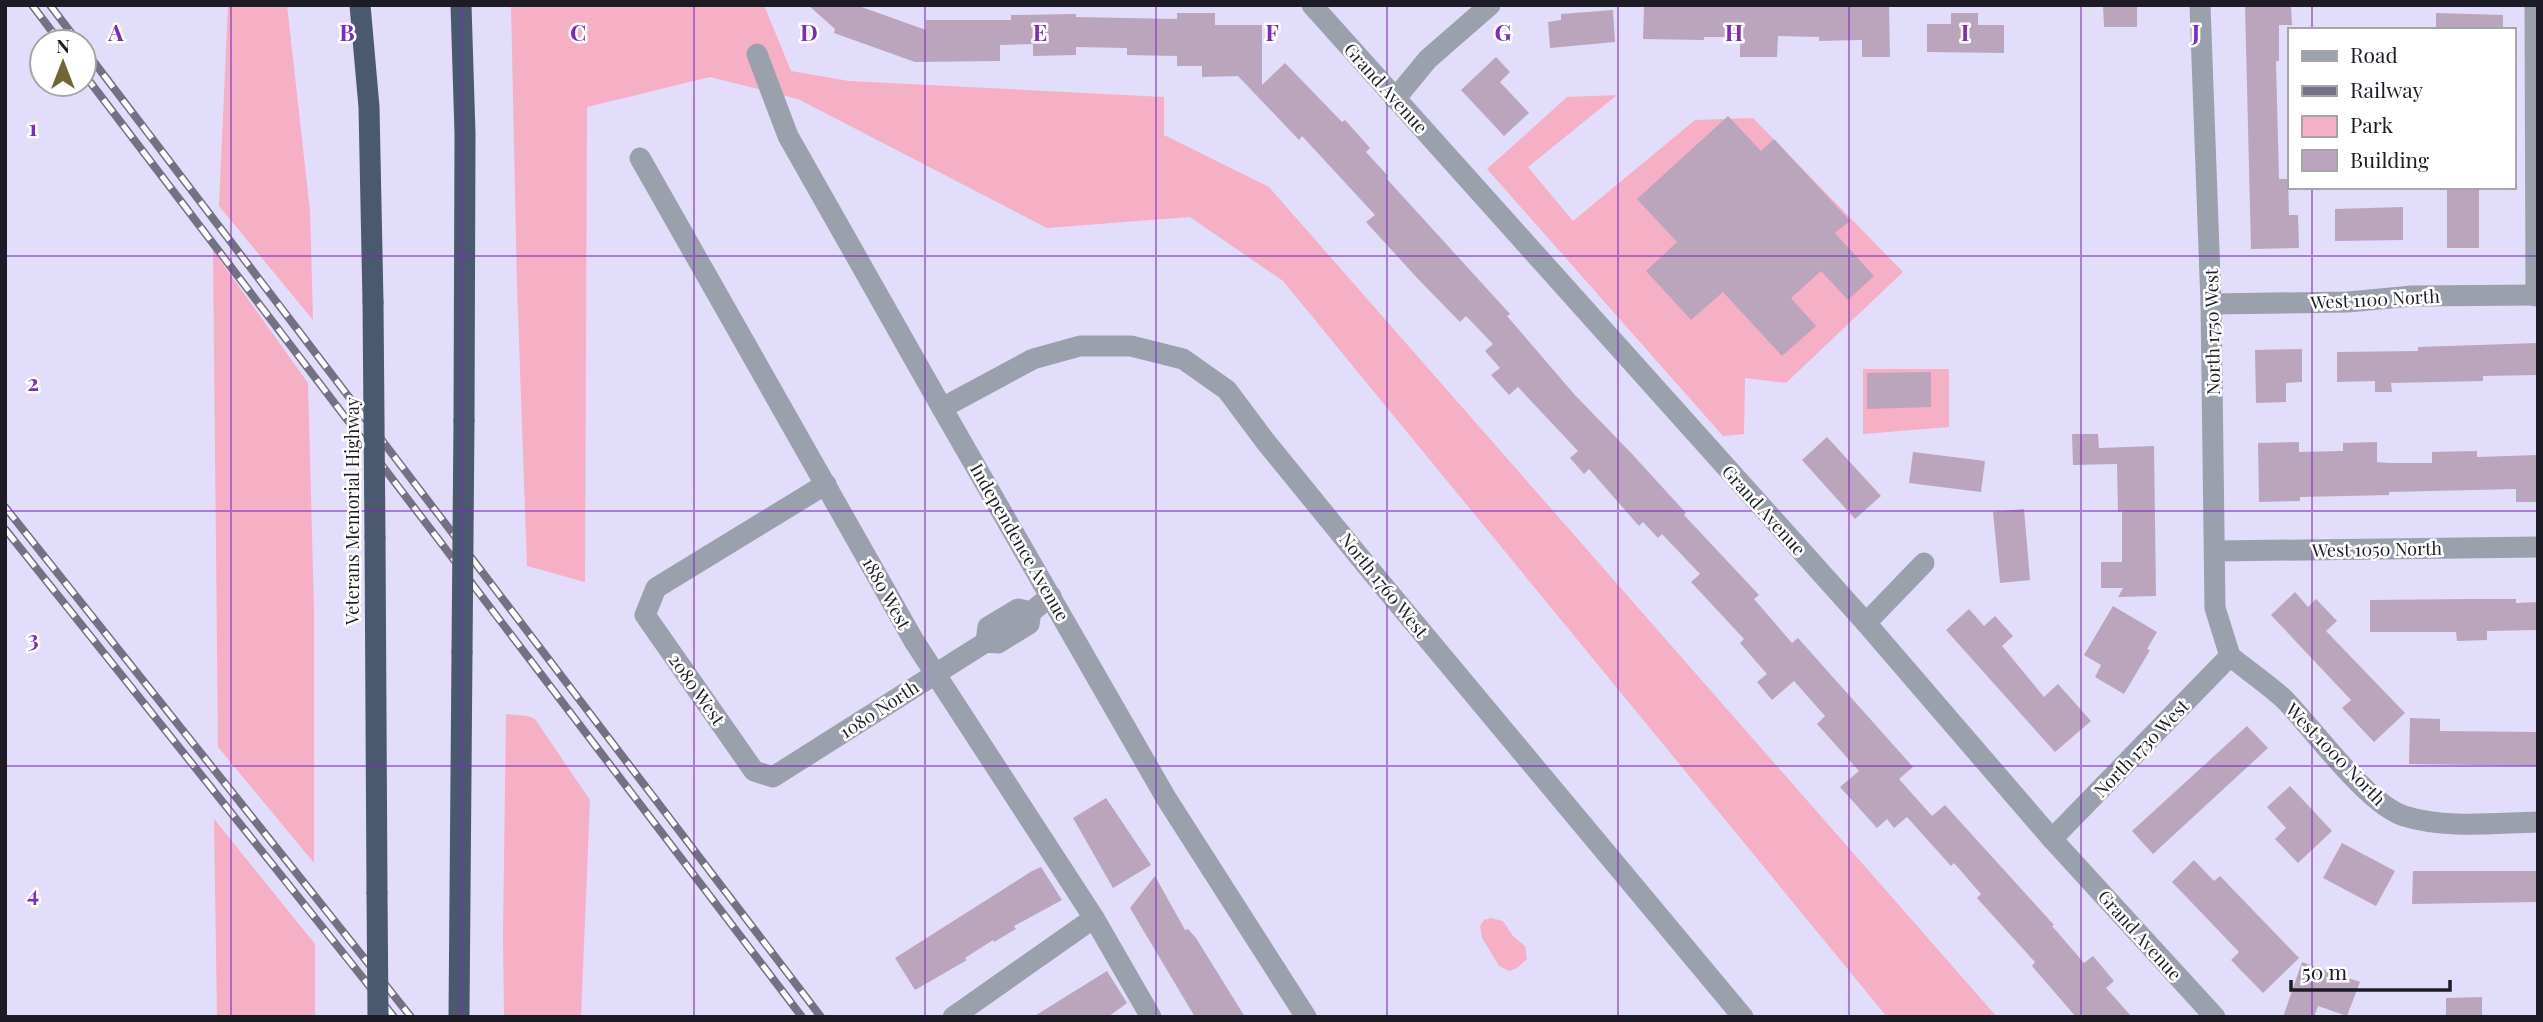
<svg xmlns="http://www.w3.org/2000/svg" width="2543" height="1022" font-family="'Playfair Display',serif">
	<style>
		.green { fill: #f5b0c6 }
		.building { fill: #bba5bc }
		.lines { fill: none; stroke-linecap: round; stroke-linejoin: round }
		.street { stroke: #9aa1ad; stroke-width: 21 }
		.highway { stroke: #4b596f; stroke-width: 21 }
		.rail-casing { stroke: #747184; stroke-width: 8 }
		.rail { stroke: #fff; stroke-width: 5; stroke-dasharray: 16; stroke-linecap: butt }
		.highway-bridge { stroke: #4b596f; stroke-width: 21 }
		.grid { fill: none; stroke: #7b2cbf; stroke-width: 2; stroke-opacity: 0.55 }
		.labels { text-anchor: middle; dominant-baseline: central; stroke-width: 5; stroke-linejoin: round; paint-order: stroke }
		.street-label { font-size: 18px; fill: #1d1c26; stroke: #fff }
		.grid-label { font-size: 23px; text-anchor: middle; font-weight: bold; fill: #7b2cbf; stroke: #fff; stroke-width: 5; stroke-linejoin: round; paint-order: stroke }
	</style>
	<rect width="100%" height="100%" fill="#e2ddfb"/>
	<g class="green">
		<polygon points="228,5 287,5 310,211 313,320 219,206"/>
		<polygon points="511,5 764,5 791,71 849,81 1164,97 1164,135 1269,187 1997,1017 1887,1017 1283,281 1190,217 1047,228 798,99 710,77 587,107 585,582 527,566 517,285"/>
		<polygon points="1617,95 1528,167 1573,221 1695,120 1753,118 1903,272 1786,383 1745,378 1744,434 1723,436 1487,169 1567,97"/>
		<polygon points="213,250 308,383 314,609 314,863 218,747"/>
		<polygon points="1863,369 1949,369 1949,427 1863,434"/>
		<polygon points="506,714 528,716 535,719 590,800 581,1017 504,1017 503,935"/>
		<polygon points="214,819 315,944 315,1017 217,1017"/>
		<polygon points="1491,918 1503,921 1513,936 1525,946 1527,959 1517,968 1509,971 1499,966 1482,938 1480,926 1484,920"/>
	</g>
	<g class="building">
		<polygon points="808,5 856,5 926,30 926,20 1011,20 1011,15 1076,14 1076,17 1177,19 1177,13 1215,13 1215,25 1262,25 1262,85 1285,63 1342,122 1345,120 1370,148 1366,152 1388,176 1386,178 1510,314 1507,316 1574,394 1632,454 1686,513 1684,515 1759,595 1754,599 1792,643 1798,638 1913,767 1899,779 1932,816 1945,805 2054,925 2052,926 2084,963 2093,956 2114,981 2106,988 2132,1017 2076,1017 2032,966 2035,962 1977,898 1981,894 1954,863 1951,866 1907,817 1894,828 1887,819 1877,828 1840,787 1859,771 1817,724 1825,716 1794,681 1772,700 1757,682 1767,674 1740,643 1744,639 1691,582 1700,574 1662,534 1658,538 1643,522 1639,526 1589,469 1584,474 1570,458 1578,451 1518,387 1509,395 1491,375 1500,368 1485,351 1493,344 1466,316 1460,322 1418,279 1366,222 1375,215 1302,136 1299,140 1238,76 1202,77 1202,66 1177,66 1177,56 1127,55 1127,48 1076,47 1076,55 1033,56 1033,44 1000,45 1000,61 915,62 834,33 835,29"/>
		<polygon points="1729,5 1889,5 1890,57 1862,57 1862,40 1819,41 1819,37 1778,36 1777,57 1740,57 1740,37 1704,37 1704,40 1643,39 1644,6 1729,7"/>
		<polygon points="2103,5 2137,5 2137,27 2104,27"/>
		<polygon points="2245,5 2291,5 2292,25 2279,25 2279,61 2276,61 2279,179 2288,179 2289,215 2298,215 2299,248 2251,249"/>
		<polygon points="1613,10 1615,42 1550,48 1548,22 1561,20 1561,14"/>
		<polygon points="1951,13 1978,13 1978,25 2004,25 2004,53 1927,52 1927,24 1951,24"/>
		<polygon points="2436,13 2503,15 2503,30 2436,30"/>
		<polygon points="1496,57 1510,72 1500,82 1529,113 1504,136 1461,90"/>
		<polygon points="1728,116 1761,151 1774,139 1850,221 1835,233 1874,276 1848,300 1821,271 1791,298 1816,326 1782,356 1723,292 1691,320 1646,271 1677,242 1637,199"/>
		<rect x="2447" y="187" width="32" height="61"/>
		<polygon points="2403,207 2403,240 2335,241 2335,209"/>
		<polygon points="2538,343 2538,375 2483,376 2483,381 2391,383 2392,392 2375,392 2375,381 2337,382 2337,352 2418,351 2418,347"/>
		<polygon points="2302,349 2302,382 2286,383 2286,402 2256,403 2255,350"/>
		<polygon points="1931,372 1931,407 1867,409 1867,373"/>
		<polygon points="2072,434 2098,434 2099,448 2154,446 2156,596 2118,597 2123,588 2101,588 2101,562 2122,562 2122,511 2118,512 2117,464 2073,465"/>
		<polygon points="1827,437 1881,496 1855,519 1802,460"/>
		<polygon points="2299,442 2299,452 2343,451 2343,443 2377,442 2377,462 2389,463 2432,463 2432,452 2477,451 2477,457 2538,455 2538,502 2516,502 2516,489 2389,492 2389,495 2300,497 2300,501 2259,502 2258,443"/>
		<polygon points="1913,452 1985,461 1981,492 1909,483"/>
		<polygon points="2024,509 2030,580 2000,583 1993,512"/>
		<polygon points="2295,592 2308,607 2316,599 2337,621 2326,631 2405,713 2374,742 2342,708 2351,700 2271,615"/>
		<polygon points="2470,599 2516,599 2516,603 2538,602 2538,630 2487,631 2487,640 2457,641 2456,632 2370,632 2370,600"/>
		<polygon points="2113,606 2157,632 2147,649 2150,650 2124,694 2095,677 2101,665 2084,655"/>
		<polygon points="1969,609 1984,626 1995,616 2013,636 2002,646 2044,697 2058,684 2091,721 2055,752 1946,630"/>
		<polygon points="2410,718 2440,719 2440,731 2538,732 2538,766 2409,764"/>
		<polygon points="2247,726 2268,748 2153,854 2132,831"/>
		<polygon points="2290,786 2332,831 2298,863 2275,839 2286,828 2267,807"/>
		<polygon points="1106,798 1151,865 1113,888 1073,818"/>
		<polygon points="2342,843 2395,871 2376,906 2323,878"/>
		<polygon points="2194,860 2214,881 2220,876 2299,958 2263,993 2231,960 2239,952 2172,882"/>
		<polygon points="1041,867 1062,900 1014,926 1016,929 994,942 993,940 965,958 967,960 915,990 895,958 1032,871"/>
		<polygon points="2413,871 2538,871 2538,902 2412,904"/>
		<polygon points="1155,876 1185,930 1188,929 1196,938 1245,1017 1195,1017 1130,908"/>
		<polygon points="2302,962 2360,982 2347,1016 2318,1006 2314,1017 2283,1017"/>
		<polygon points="1107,971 1127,1003 1108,1017 1033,1017"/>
		<polygon points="2482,997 2482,1017 2446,1017 2446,998"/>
	</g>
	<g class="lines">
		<g class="street">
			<polyline points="1312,5 1866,623 2052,839 2215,1017"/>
			<polyline points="2200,5 2211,304 2215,608 2230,656"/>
			<polyline points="2535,5 2536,296"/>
			<polyline points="757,54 788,136 942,408 1166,798 1306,1017"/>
			<polyline points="1395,99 1428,59 1490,5"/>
			<polyline points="640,158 914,641 1094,918 1151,1017"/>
			<polyline points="2211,304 2348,302 2412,296 2538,295"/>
			<polyline points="942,408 1033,359 1080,346 1131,346 1183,359 1227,390 1265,441 1371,571 1743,1017"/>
			<polyline points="826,484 656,588 645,615 754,771 773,777 986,642 998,643 1029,624 1031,612 1051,596"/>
			<polyline points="2216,551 2538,547"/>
			<polyline points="1866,623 1924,563"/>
			<polyline points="986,642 988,627 1018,609 1031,612"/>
			<path d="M 2230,656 C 2248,671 2268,684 2285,700 C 2314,730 2367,804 2404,816 C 2446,829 2494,823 2538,822"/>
			<polyline points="2052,839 2230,656"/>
			<polyline points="953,1017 1094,918"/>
		</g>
		<g class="highway">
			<polyline points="360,5 369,107 373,302"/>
			<polyline points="461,5 465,134 464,421"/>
			<polyline points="375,538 377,893"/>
			<polyline points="459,1017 462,652"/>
		</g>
		<defs>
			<g id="rail">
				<polyline points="32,5 60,42"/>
				<polyline points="50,5 78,42"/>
				<polyline points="84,49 821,1017"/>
				<polyline points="84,74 802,1017"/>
				<polyline points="5,507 411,1017"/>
				<polyline points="5,529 394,1017"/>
			</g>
		</defs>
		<use href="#rail" class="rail-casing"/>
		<use href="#rail" class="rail"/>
		<g class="highway-bridge">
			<polyline points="373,302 375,538"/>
			<polyline points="462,652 464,421"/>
			<polyline points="377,893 378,1017"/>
		</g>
	</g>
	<path class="grid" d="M 231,5 L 231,1017M 462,5 L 462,1017M 694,5 L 694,1017M 925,5 L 925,1017M 1156,5 L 1156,1017M 1387,5 L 1387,1017M 1618,5 L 1618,1017M 1849,5 L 1849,1017M 2081,5 L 2081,1017M 2312,5 L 2312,30M 2312,187 L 2312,1017M 5,256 L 2538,256M 5,511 L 2538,511M 5,766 L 2538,766"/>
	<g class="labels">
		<g class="street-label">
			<text transform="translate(1386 88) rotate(48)">Grand Avenue</text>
			<text transform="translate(2375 299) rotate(-3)">West 1100 North</text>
			<text transform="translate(2212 332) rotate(-91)">North 1750 West</text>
			<text transform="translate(1764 510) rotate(48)">Grand Avenue</text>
			<text transform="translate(352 511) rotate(-90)">Veterans Memorial Highway</text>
			<text transform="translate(1020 542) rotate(60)">Independence Avenue</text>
			<text transform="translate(2377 549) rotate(-1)">West 1050 North</text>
			<text transform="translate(1384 585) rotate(51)">North 1760 West</text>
			<text transform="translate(887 593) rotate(61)">1880 West</text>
			<text transform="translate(697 689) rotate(55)">2080 West</text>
			<text transform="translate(879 709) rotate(-33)">1080 North</text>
			<text transform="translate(2141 748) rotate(-46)">North 1730 West</text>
			<text transform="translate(2336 754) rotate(46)">West 1000 North</text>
			<text transform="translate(2140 935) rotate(48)">Grand Avenue</text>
		</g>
	</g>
	<g class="grid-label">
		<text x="116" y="41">A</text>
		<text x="347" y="41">B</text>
		<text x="578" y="41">C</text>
		<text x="809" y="41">D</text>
		<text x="1040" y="41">E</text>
		<text x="1272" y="41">F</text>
		<text x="1503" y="41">G</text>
		<text x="1734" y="41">H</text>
		<text x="1965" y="41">I</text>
		<text x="2196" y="41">J</text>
		<text x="33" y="136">1</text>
		<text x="33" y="391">2</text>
		<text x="33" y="647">3</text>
		<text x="33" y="902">4</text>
	</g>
	<rect width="2543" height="1022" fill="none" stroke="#1d1c26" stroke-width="14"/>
	<rect x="2288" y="28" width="228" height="161" fill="#ffffff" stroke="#a5a4a8" stroke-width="2"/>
	<rect x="2302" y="51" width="35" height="10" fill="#9aa1ad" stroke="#a5a4a8" stroke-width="2"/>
	<text x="2350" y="63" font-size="21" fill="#1d1c26">Road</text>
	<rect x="2302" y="86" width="35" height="10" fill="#747184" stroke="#a5a4a8" stroke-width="2"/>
	<text x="2350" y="98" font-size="21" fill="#1d1c26">Railway</text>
	<rect x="2302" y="116" width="35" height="21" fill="#f5b0c6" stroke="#a5a4a8" stroke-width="2"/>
	<text x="2350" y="133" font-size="21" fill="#1d1c26">Park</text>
	<rect x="2302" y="150" width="35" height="21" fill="#bba5bc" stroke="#a5a4a8" stroke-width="2"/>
	<text x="2350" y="168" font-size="21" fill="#1d1c26">Building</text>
	<g transform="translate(63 63)"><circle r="33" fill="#ffffff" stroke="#a5a4a8" stroke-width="2"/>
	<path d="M0-5L12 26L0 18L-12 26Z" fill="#726633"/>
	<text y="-10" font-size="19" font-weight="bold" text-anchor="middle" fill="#1d1c26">N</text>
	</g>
	<path d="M2291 980v10h159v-10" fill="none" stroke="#1d1c26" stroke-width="3.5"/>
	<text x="2302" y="980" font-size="21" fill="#1d1c26" stroke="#ffffff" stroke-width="5" paint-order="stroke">50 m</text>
</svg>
